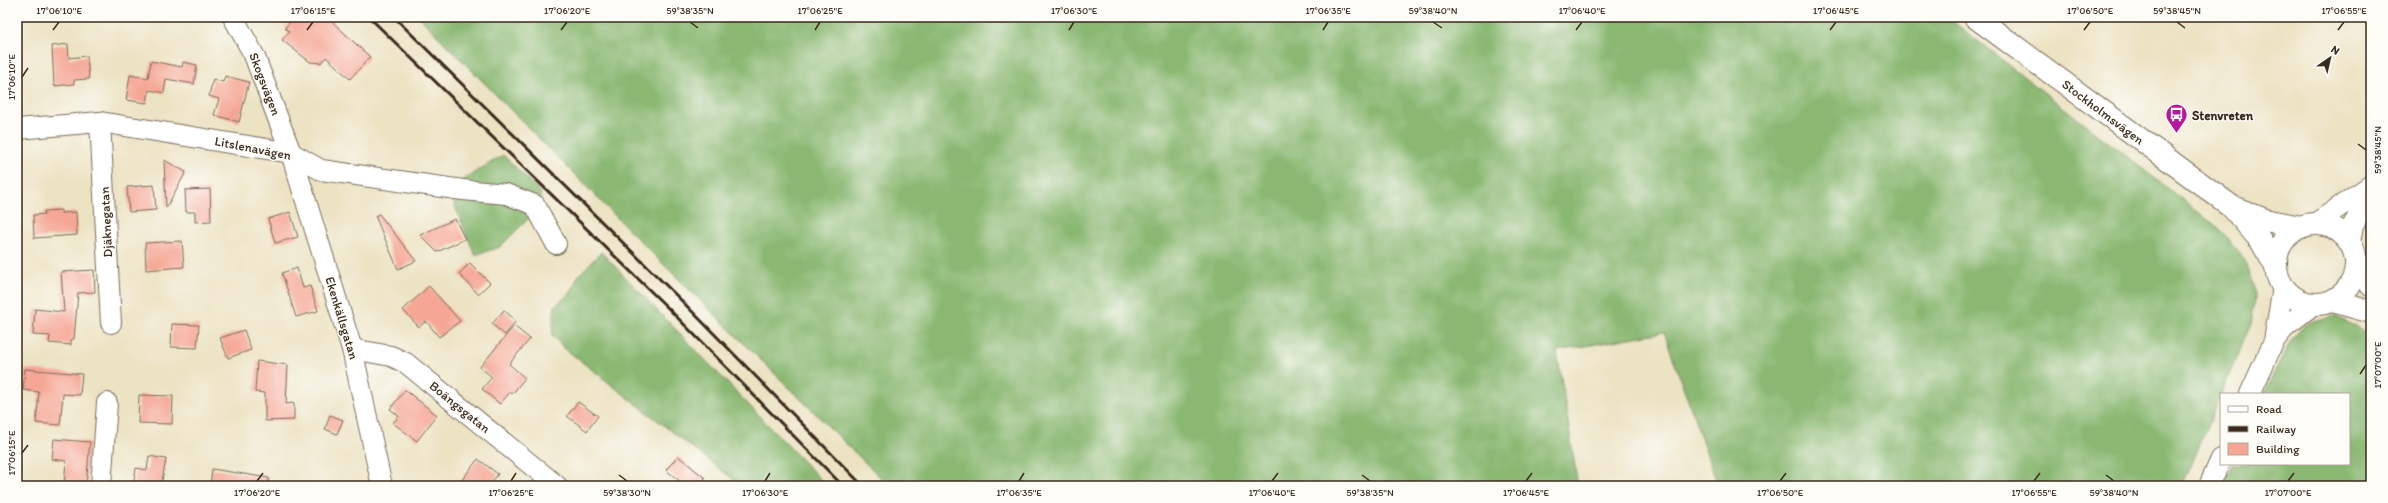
<svg xmlns="http://www.w3.org/2000/svg" width="2388" height="503" font-family="Itim,sans-serif">
	<style>
		.forest { fill: #8ab872; stroke: #627148 }
		.building { fill: #f5a694 }
		.lines { fill: none; stroke-linecap: round; stroke-linejoin: round }
		.street-casing { stroke: #796b58; stroke-width: 22 }
		.secondary-casing { stroke: #796b58; stroke-width: 24 }
		.street { stroke: #fff; stroke-width: 20 }
		.secondary { stroke: #fff; stroke-width: 22 }
		.rail { stroke: #3b2a1e; stroke-width: 3 }
		.ticks { fill: none; stroke: #3b2a1e; stroke-width: 1.5 }
		.labels { text-anchor: middle; dominant-baseline: central; stroke-width: 3; stroke-linejoin: round; paint-order: stroke }
		.street-label { font-size: 13px; fill: #3b2a1e; stroke: #fdfcf7 }
		.poi-label { font-size: 13px; font-weight: bold; fill: #3b2a1e; stroke: #fdfcf7; text-anchor: start }
		.neatline { fill: none; stroke: #3b2a1e; stroke-width: 1.5 }
		.ticks-label { font-size: 10px; text-anchor: middle; fill: #3b2a1e }
	</style>
	<rect width="100%" height="100%" fill="#fdfcf7"/>
	<filter id="ink" filterUnits="userSpaceOnUse"><feTurbulence type="fractalNoise" baseFrequency=".025" numOctaves="2"/><feDisplacementMap in="SourceGraphic" scale="8" xChannelSelector="R" yChannelSelector="G"/><feConvolveMatrix kernelMatrix="1 2 1 2 8 2 1 2 1" color-interpolation-filters="sRGB"/></filter>
	<filter id="wash" filterUnits="userSpaceOnUse"><feTurbulence type="fractalNoise" baseFrequency=".012" numOctaves="4" result="noise"/><feDisplacementMap in="SourceGraphic" scale="16" xChannelSelector="R" yChannelSelector="G"/><feGaussianBlur stdDeviation="0.9" result="paint"/><feColorMatrix in="noise" values="0 0 0 0 0 0 0 0 0 0 0 0 0 0 0 0 0 1.4 0 .05"/><feComposite in="paint" operator="in"/></filter>
	<g filter="url(#wash)">
		<rect width="100%" height="100%" fill="#ece3c3"/>
		<g class="forest">
			<path d="M 419,17 L 1947,17 L 2215,225 C 2234,245 2254,267 2255,297 C 2255,305 2252,316 2251,324 L 2181,486 L 1718,486 L 1664,332 L 1557,351 L 1578,486 L 889,486 L 653,254 Z"/>
			<polygon points="503,155 541,192 538,209 500,247 475,255 448,189"/>
			<polygon points="601,252 827,486 742,486 564,348 552,335 555,306 571,292 578,276"/>
			<path d="M 2335,316 L 2355,326 L 2371,338 L 2371,486 L 2222,486 L 2232,464 L 2349,464 L 2349,394 L 2264,394 C 2272,377 2292,332 2308,323 C 2316,319 2326,318 2335,316 Z"/>
		</g>
		<g id="blocks">
			<g class="building">
				<polygon points="294,17 327,17 370,57 350,79 326,57 321,63 310,62 282,40 289,32 285,28"/>
				<polygon points="68,44 69,58 87,56 89,79 74,80 74,84 54,86 52,46"/>
				<polygon points="151,61 182,67 183,62 197,65 194,84 166,79 164,93 149,90 147,103 126,100 130,75 148,78"/>
				<polygon points="225,76 249,82 239,122 214,115 219,99 209,96 213,79 223,82"/>
				<polygon points="164,160 186,172 166,208"/>
				<polygon points="154,185 156,210 129,212 127,187"/>
				<polygon points="210,189 211,221 195,222 195,212 186,212 185,190"/>
				<polygon points="61,210 61,213 76,212 77,235 34,238 33,215 45,214 44,211"/>
				<polygon points="290,212 298,237 275,243 268,219"/>
				<polygon points="379,214 416,261 398,269 375,216"/>
				<polygon points="455,219 465,239 437,252 420,235"/>
				<polygon points="182,241 184,267 146,270 145,243"/>
				<polygon points="470,263 490,283 478,294 459,274"/>
				<polygon points="297,268 303,288 310,286 318,311 296,317 282,273"/>
				<polygon points="94,270 95,292 78,293 74,339 71,339 71,345 49,343 50,336 33,335 35,309 64,312 61,272"/>
				<polygon points="429,286 460,321 439,337 426,321 419,327 403,310"/>
				<polygon points="504,310 516,321 505,335 492,324"/>
				<polygon points="172,324 199,325 197,348 171,347"/>
				<polygon points="514,326 530,339 509,364 525,378 512,394 510,392 500,404 482,389 492,377 480,367"/>
				<polygon points="244,330 251,350 228,358 220,338"/>
				<polygon points="257,361 288,365 286,404 294,403 294,420 265,421 265,393 255,392"/>
				<polygon points="25,369 82,374 80,395 63,394 60,425 36,423 39,392 23,390"/>
				<polygon points="405,390 437,415 417,441 393,423 399,416 390,409"/>
				<polygon points="139,395 173,396 172,424 138,423"/>
				<polygon points="578,402 598,416 587,431 567,416"/>
				<polygon points="330,415 343,420 337,434 325,429"/>
				<polygon points="54,439 90,442 86,486 64,486 66,461 52,459"/>
				<polygon points="149,456 166,459 161,486 133,486 136,468 147,470"/>
				<polygon points="678,456 705,478 699,486 686,486 666,470"/>
				<polygon points="478,459 498,474 489,486 457,486"/>
				<polygon points="212,469 269,478 268,486 210,486"/>
			</g>
		</g>
	</g>
	<g filter="url(#ink)">
		<use href="#blocks" fill-opacity="0" stroke="#796b58" stroke-width="1"/>
		<g class="lines">
			<defs>
				<g id="street">
					<polyline points="233,17 254,55 291,153 352,349 382,486"/>
					<polyline points="100,122 111,323"/>
					<polyline points="17,129 100,122 291,153 321,170 463,190 506,194 535,205 556,244"/>
					<polyline points="2316,223 2371,185"/>
					<polyline points="2350,242 2353,225 2371,194"/>
					<polyline points="2274,341 2286,326 2314,304"/>
					<polyline points="352,349 391,356 406,363 557,486"/>
					<polyline points="2250,394 2274,341 2283,287"/>
					<polyline points="101,486 107,403"/>
					<polyline points="2209,486 2221,459"/>
				</g>
				<g id="secondary">
					<polyline points="1975,17 2231,206 2261,241 2276,267"/>
					<polyline points="2235,208 2265,220 2301,227"/>
					<circle cx="2316" cy="264" r="40"/>
					<polyline points="2356,260 2371,285"/>
					<polyline points="2332,301 2371,312"/>
				</g>
			</defs>
			<use href="#street" class="street-casing"/>
			<use href="#secondary" class="secondary-casing"/>
			<use href="#street" class="street"/>
			<use href="#secondary" class="secondary"/>
			<g class="rail">
				<polyline points="369,17 667,307 843,486"/>
				<polyline points="394,17 678,297 863,486"/>
			</g>
		</g>
	</g>
	<path class="ticks" d="M 690,22 L 698,28M 1433,22 L 1442,28M 2177,22 L 2185,28M 53,30 L 59,22M 307,30 L 313,22M 561,30 L 567,22M 815,30 L 820,22M 1069,30 L 1074,22M 1323,30 L 1328,22M 1576,30 L 1582,22M 1830,30 L 1836,22M 2084,30 L 2090,22M 2338,30 L 2344,22M 22,77 L 28,68M 2358,144 L 2366,150M 2360,374 L 2366,365M 22,453 L 28,445M 619,475 L 627,481M 1362,475 L 1370,481M 2106,475 L 2114,481M 257,481 L 263,473M 511,481 L 516,473M 765,481 L 770,473M 1019,481 L 1024,473M 1272,481 L 1278,473M 1526,481 L 1532,473M 1780,481 L 1786,473M 2034,481 L 2040,473M 2288,481 L 2294,473"/>
	<defs>
		<symbol id="bus-pin" viewBox="-11 -11 22 30"><path d="M0 17L-7.5 6A9.5 9.5 0 1 1 7.5 6Z" fill="#b5179e" stroke="#fdfcf7"/><path d="M-5-6H5V4H4V6H2V4H-2V6H-4V4H-5ZM-3.5-4V0h7V-4ZM-3.5 1.2v1.5H-2V1.2ZM2 1.2v1.5H3.5V1.2Z" fill="#fff"/></symbol>
	</defs>
	<g fill-rule="evenodd">
		<use href="#bus-pin" x="2164" y="102" width="25" height="34"/>
	</g>
	<g class="labels">
		<g class="street-label">
			<text transform="translate(265 84) rotate(69)">Skogsvägen</text>
			<text transform="translate(2103 112) rotate(37)">Stockholmsvägen</text>
			<text transform="translate(253 148) rotate(11)">Litslenavägen</text>
			<text transform="translate(106 222) rotate(-93)">Djäknegatan</text>
			<text transform="translate(342 318) rotate(73)">Ekenkällsgatan</text>
			<text transform="translate(460 407) rotate(39)">Boängsgatan</text>
		</g>
		<g class="poi-label">
			<text x="2192" y="115">Stenvreten</text>
		</g>
	</g>
	<rect width="2388" height="503" fill="none" stroke="#fdfcf7" stroke-width="44"/>
	<rect x="2220" y="393" width="130" height="72" fill="#fdfcf7" stroke="#afa8a0"/>
	<rect x="2228" y="406" width="20" height="6" fill="#ffffff" stroke="#afa8a0"/>
	<text x="2256" y="413" font-size="12" fill="#3b2a1e">Road</text>
	<rect x="2228" y="426" width="20" height="6" fill="#3b2a1e" stroke="#afa8a0"/>
	<text x="2256" y="433" font-size="12" fill="#3b2a1e">Railway</text>
	<rect x="2228" y="443" width="20" height="12" fill="#f5a694" stroke="#afa8a0"/>
	<text x="2256" y="453" font-size="12" fill="#3b2a1e">Building</text>
	<g transform="translate(2330 58) rotate(34)" stroke="#fdfcf7" stroke-width="3" paint-order="stroke">
	<path d="M0-3L7 15L0 10L-7 15Z" fill="#3b2a1e"/>
	<text y="-6" font-size="11" font-weight="bold" text-anchor="middle" fill="#3b2a1e">N</text>
	</g>
	<rect x="22" y="22" width="2344" height="459" class="neatline"/>
	<g class="ticks-label">
		<text x="59" y="14">17°06'10"E</text>
		<text x="313" y="14">17°06'15"E</text>
		<text x="567" y="14">17°06'20"E</text>
		<text x="690" y="14">59°38'35"N</text>
		<text x="820" y="14">17°06'25"E</text>
		<text x="1074" y="14">17°06'30"E</text>
		<text x="1328" y="14">17°06'35"E</text>
		<text x="1433" y="14">59°38'40"N</text>
		<text x="1582" y="14">17°06'40"E</text>
		<text x="1836" y="14">17°06'45"E</text>
		<text x="2090" y="14">17°06'50"E</text>
		<text x="2177" y="14">59°38'45"N</text>
		<text x="2344" y="14">17°06'55"E</text>
		<text transform="translate(11 77) rotate(-90)" y="4">17°06'10"E</text>
		<text transform="translate(2377 150) rotate(-90)" y="4">59°38'45"N</text>
		<text transform="translate(2377 365) rotate(-90)" y="4">17°07'00"E</text>
		<text transform="translate(11 453) rotate(-90)" y="4">17°06'15"E</text>
		<text x="257" y="496">17°06'20"E</text>
		<text x="511" y="496">17°06'25"E</text>
		<text x="627" y="496">59°38'30"N</text>
		<text x="765" y="496">17°06'30"E</text>
		<text x="1019" y="496">17°06'35"E</text>
		<text x="1272" y="496">17°06'40"E</text>
		<text x="1370" y="496">59°38'35"N</text>
		<text x="1526" y="496">17°06'45"E</text>
		<text x="1780" y="496">17°06'50"E</text>
		<text x="2034" y="496">17°06'55"E</text>
		<text x="2114" y="496">59°38'40"N</text>
		<text x="2288" y="496">17°07'00"E</text>
	</g>
</svg>
